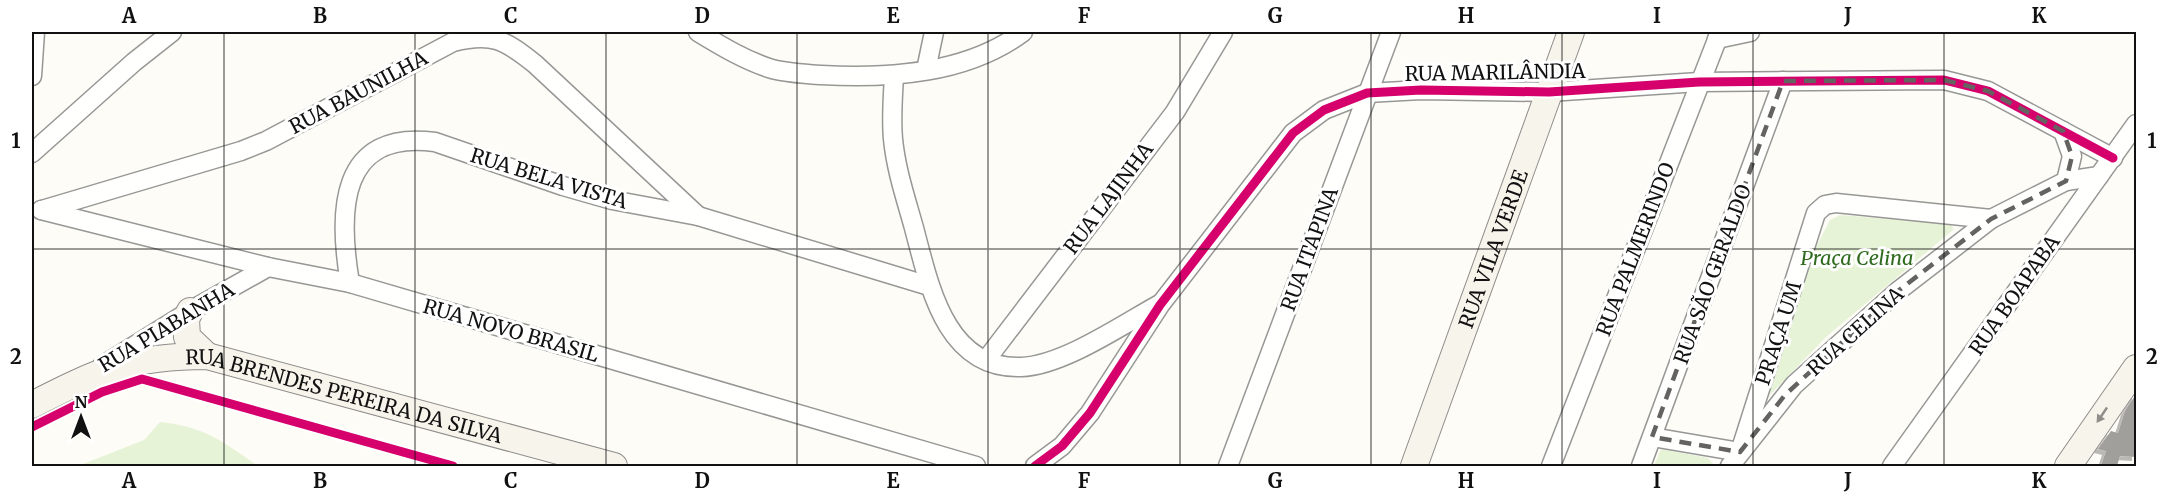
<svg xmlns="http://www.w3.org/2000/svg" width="2168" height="498" font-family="Merriweather,serif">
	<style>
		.green { fill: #e7f3d7 }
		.building { fill: #a19f9c; filter: url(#shadow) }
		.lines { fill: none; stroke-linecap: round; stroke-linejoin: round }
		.street-casing { stroke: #979795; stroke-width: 21 }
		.secondary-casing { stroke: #8e8d8b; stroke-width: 28 }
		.street { stroke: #fffffe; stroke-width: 18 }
		.secondary { stroke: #f6f4eb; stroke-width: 26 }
		.cycleway-casing { stroke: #fff; stroke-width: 13 }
		.cycleway { stroke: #d6006c; stroke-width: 9 }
		.oneway { fill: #8f8e89 }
		.marked { fill: none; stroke: #646362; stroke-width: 4.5; stroke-dasharray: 12 8; stroke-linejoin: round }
		.grid { fill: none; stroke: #111; stroke-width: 1.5; stroke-opacity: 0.55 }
		.labels { text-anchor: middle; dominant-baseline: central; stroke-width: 6; stroke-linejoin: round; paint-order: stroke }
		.street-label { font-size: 20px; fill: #111; stroke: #fff }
		.park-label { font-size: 20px; font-style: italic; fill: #2f6b1f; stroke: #fff }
		.neatline { fill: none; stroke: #111; stroke-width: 2 }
		.grid-label { font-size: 20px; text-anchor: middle; font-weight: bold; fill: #111 }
	</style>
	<defs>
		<filter id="shadow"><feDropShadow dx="-4" dy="4" stdDeviation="0" flood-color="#0004"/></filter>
	</defs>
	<rect width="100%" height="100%" fill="#fdfcf7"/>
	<g class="green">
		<polygon points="1840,215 1950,224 1954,229 1826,337 1767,398 1765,397 1814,251 1830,220"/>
		<path d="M 160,422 C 205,427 222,441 258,466 L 78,466 L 144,440 Z"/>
		<polygon points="1661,449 1708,458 1715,466 1654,466"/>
	</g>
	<polygon class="building" points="2136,394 2136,457 2120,456 2117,466 2101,466 2106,451 2098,449 2111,431 2118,433 2125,411"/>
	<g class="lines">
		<defs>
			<g id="street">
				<path d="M 698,32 C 721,46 746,61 772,69 C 788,73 805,74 821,75 C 889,79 967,74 1023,32"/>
				<polyline points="1717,39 1750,32"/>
				<polyline points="926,70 934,32"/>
				<path d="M 894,75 C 893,96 891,118 893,139 C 896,170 906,199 914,228 C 929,284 945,370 1021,367 C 1062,366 1122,325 1158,305"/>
				<polyline points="32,76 35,32"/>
				<polyline points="2063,131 2072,156 2066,181"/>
				<polyline points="32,153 134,62 172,32"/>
				<polyline points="41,210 268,267 350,283 976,466"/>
				<path d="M 42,210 L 241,151 L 266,141 L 453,42 C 492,32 505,40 535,64 L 698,216"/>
				<path d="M 350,283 C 338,213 338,129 435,142 L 563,186 L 612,200 L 698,216 L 929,286"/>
				<polyline points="986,360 1175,112 1223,32"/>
				<polyline points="102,366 190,311 268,267"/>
				<polyline points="1652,437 1740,452 1816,213 1825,205 1836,203 1991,219"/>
				<polyline points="1035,466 1062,446 1090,413 1160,305 1293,133 1324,110 1367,93 1421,90 1549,92 1699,82 1944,80 1988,91 2113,158"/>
				<polyline points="1228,466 1391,32"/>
				<polyline points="1551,466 1720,32"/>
				<polyline points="1641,466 1783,81"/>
				<polyline points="1730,466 1794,385 1898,291 1991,219 2066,181 2099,176"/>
				<polyline points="1892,466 2136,124"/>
			</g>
			<g id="secondary">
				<polyline points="190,311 186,319 187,337 207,356"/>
				<path id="s1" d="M 32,405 C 98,371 131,356 207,356 L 614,466"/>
				<path id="s2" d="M 1414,466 L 1571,32"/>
				<polyline points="2068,466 2136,368"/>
			</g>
		</defs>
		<use href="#street" class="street-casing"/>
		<use href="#secondary" class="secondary-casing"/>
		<use href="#street" class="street"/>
		<use href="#secondary" class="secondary"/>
		<defs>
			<g id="cycleway">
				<polyline points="32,427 102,392 142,379 453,466"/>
				<polyline points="1035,466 1062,446 1090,413 1160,305 1293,133 1324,110 1367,93 1421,90 1549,92 1699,82 1944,80 1988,91 2113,158"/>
			</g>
		</defs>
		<use href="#cycleway" class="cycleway-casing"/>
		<use href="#cycleway" class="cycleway"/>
	</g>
	<defs><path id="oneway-solid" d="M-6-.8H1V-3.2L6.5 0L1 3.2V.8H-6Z" transform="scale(1.5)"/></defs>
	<use class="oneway" href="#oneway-solid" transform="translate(2102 415) rotate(124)"/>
	<path class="marked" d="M 1944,80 L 1988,91 L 2063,131 L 2072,156 L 2066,181 L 1991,219 L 1898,291 L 1785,395 L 1740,452 L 1652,437 L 1783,81 Z"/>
	<path class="grid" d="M 224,32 L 224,466M 415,32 L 415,466M 606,32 L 606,466M 797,32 L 797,466M 988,32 L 988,466M 1180,32 L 1180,466M 1371,32 L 1371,466M 1562,32 L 1562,466M 1753,32 L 1753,466M 1944,32 L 1944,466M 32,249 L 2136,249"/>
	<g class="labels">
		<g class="street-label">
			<text transform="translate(1495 72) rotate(-1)">RUA MARILÂNDIA</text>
			<text transform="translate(358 92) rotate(-28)">RUA BAUNILHA</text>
			<text transform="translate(549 178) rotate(17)">RUA BELA VISTA</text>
			<text transform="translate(1108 198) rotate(-53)">RUA LAJINHA</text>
			<text transform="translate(1309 249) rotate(-70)">RUA ITAPINA</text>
			<text stroke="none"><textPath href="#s2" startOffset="231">RUA VILA VERDE</textPath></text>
			<text transform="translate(1635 249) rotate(-69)">RUA PALMERINDO</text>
			<text transform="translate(1712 274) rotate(-70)">RUA SÃO GERALDO</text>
			<text transform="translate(2014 295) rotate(-55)">RUA BOAPABA</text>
			<text transform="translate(166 327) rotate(-31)">RUA PIABANHA</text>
			<text transform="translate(511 330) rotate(16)">RUA NOVO BRASIL</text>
			<text transform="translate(1855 331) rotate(-42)">RUA CELINA</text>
			<text transform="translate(1778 333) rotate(-72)">PRAÇA UM</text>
			<text stroke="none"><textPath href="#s1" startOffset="326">RUA BRENDES PEREIRA DA SILVA</textPath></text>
		</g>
		<g class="park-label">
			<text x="1857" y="257">Praça Celina</text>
		</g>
	</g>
	<rect width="2168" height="498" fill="none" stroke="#ffffff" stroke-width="66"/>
	<g transform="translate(81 417)" stroke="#ffffff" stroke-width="4.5" paint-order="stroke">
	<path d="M0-4.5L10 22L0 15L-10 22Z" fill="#111111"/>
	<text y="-9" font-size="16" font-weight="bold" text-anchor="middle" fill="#111111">N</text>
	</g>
	<rect x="33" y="33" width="2102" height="432" class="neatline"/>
	<g class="grid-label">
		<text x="129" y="23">A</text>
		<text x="320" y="23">B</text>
		<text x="511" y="23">C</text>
		<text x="702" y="23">D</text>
		<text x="893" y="23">E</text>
		<text x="1084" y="23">F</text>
		<text x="1275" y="23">G</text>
		<text x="1466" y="23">H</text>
		<text x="1657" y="23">I</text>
		<text x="1848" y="23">J</text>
		<text x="2039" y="23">K</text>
		<text x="16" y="148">1</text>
		<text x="2152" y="148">1</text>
		<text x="16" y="364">2</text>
		<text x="2152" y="364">2</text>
		<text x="129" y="488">A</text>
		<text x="320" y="488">B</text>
		<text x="511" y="488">C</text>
		<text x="702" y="488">D</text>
		<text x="893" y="488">E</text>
		<text x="1084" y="488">F</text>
		<text x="1275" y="488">G</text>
		<text x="1466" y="488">H</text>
		<text x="1657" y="488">I</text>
		<text x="1848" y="488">J</text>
		<text x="2039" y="488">K</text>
	</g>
</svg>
